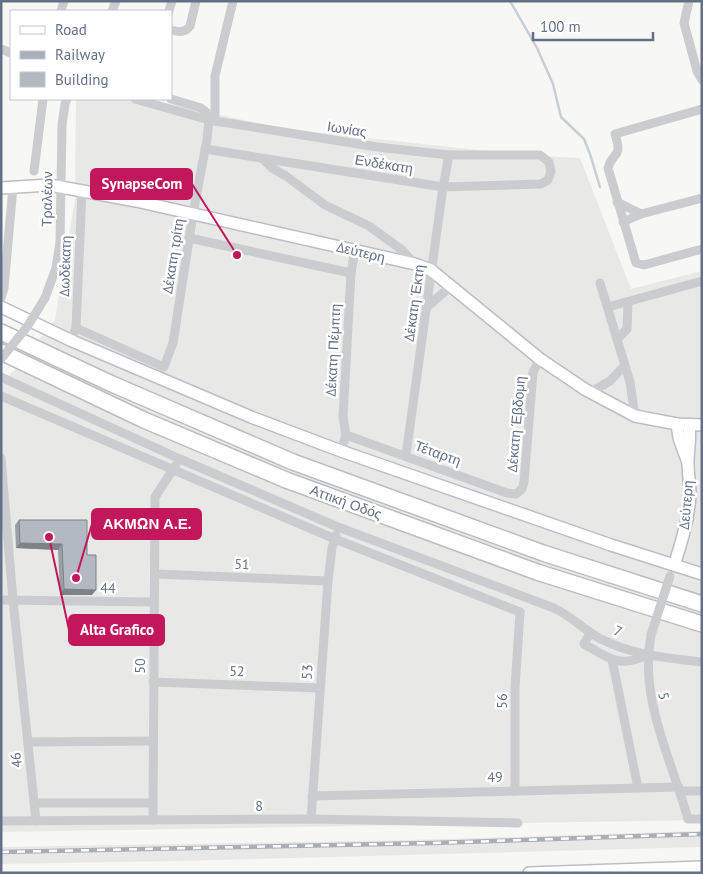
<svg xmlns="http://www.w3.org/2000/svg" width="703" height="874" font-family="'PT Sans',sans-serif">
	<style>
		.built { fill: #e8e8e7 }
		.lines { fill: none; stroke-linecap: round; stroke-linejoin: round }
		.stream { stroke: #c7ced5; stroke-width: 2.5 }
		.secondary-casing { stroke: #bbbec5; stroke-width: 14 }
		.highway-casing { stroke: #bbbdc1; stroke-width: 18 }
		.street { stroke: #caccd0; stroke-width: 9 }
		.secondary { stroke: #fff; stroke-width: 11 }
		.highway { stroke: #fff; stroke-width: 15 }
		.rail-casing { stroke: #aaaeb6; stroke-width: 4.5 }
		.rail { stroke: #fff; stroke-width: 2.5; stroke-dasharray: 8; stroke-linecap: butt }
		.street-bridge { stroke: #caccd0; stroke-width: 9 }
		.wall { fill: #9a9fa6 }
		.shaded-wall { fill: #7d8287 }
		.building { fill: #b3b9c1; stroke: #7d8287 }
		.labels { text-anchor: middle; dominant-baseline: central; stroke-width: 5; stroke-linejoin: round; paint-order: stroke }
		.street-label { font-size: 14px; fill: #637088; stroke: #fff }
		.leader { fill: none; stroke: #c2185b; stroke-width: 2 }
		.callout-dot { fill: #c2185b; stroke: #fff; stroke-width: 2 }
		.callout { fill: #c2185b; stroke: #c2185b; stroke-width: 2 }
		.callout-label { font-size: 15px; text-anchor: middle; font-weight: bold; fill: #fff }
	</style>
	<rect width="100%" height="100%" fill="#f7f8f4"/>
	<g class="built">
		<polygon points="76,99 147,99 285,129 525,155 580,158 631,289 702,271 702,820 1,832 1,386 55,320 75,199"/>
		<polygon points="702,831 702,847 178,861 1,864 1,847 411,840"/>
	</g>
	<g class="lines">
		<polyline class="stream" points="510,1 537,48 553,84 561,117 584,139 590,154 600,187"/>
		<defs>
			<g id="secondary">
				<polyline points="1,188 49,185 61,187 136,201 415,264 431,270 540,359 586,390 635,416 677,424 702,425"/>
				<polyline points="1,307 70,340 251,417 341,451 611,545 702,574"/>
				<polyline points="677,424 679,438 687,460"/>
				<path d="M 674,565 C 682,542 689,519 690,494 C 690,483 688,473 688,463 C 688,449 691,439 689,425"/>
				<polyline points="529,873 702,867"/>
			</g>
			<g id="highway">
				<polyline points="1,332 112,384 293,462 543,553 702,604"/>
				<polyline points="1,352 144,420 286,480 537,572 702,624"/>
			</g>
		</defs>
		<use href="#secondary" class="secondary-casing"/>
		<use href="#highway" class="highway-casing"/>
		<g class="street">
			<polyline points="689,1 684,23 697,71 702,80"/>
			<polyline points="61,11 64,1"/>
			<polyline points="112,11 116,1"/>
			<polyline points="169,11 172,1"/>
			<path d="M 171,30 C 179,32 185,33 190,26 L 196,1"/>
			<polyline points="1,49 11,53"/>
			<polyline points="135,99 209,120 377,147 449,155 540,155 549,162 551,172 548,180 541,184 443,187 205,149"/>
			<path d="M 702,109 L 615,134 C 623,160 613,150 608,168 L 636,263 L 644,265 L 702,249"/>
			<polyline points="215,121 215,76 233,1"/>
			<polyline points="263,159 272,168 286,176 325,205 369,226 402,250 415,264"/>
			<polyline points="34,171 43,99"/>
			<polyline points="617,202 641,214"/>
			<polyline points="623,222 641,214 702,198"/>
			<polyline points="189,238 351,273"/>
			<polyline points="600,283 630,382 635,416"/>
			<polyline points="1,298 4,288 13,187"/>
			<polyline points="45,298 56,268 60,242 62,125 65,104 67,99"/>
			<polyline points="427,307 451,286"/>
			<polyline points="608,307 702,281"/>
			<polyline points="76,328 164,367 173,343 193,214 207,139 209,120 206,112 201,108 171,99"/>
			<polyline points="74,333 76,328 82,191"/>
			<polyline points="617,339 627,329 628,302"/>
			<path d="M 1,377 L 180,459 L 338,527 L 554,608 C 571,616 583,629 599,638 C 631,655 667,658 702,662"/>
			<polyline points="591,392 610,381 624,366"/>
			<polyline points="1,396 335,539 520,612"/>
			<polyline points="346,435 507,493 516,494 522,489 524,482 533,372 540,359"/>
			<polyline points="341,451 346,435 343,417 351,273 355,250"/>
			<polyline points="406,455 443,187 449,155"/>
			<polyline points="1,458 13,600 36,821"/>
			<polyline points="155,574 328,581"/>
			<polyline points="1,600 154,602"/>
			<path d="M 590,633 L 584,644 C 610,659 619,668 648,655"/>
			<path d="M 651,635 C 639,699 671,758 688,819 L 702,819"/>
			<polyline points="612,659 638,788"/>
			<polyline points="153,682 319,688"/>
			<polyline points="28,742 153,741"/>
			<polyline points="515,791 515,688 520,612"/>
			<polyline points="680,791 702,791"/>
			<polyline points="312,796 679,787"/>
			<polyline points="35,803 153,803"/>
			<polyline points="311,819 328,581 332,548 336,535"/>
			<polyline points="153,820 155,497 176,465"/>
			<polyline points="1,821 311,819 518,823"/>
		</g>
		<use href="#secondary" class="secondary"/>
		<use href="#highway" class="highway"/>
		<defs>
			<polyline id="rail" points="1,852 433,843 702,834"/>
		</defs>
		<use href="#rail" class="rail-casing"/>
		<use href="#rail" class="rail"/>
		<g class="street-bridge">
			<polyline points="1,359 27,327 45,298"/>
			<polyline points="651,635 670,576"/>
		</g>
	</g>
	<polygon class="wall" points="19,520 87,555 92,595 60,595 58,550 16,548 15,525"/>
	<g class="shaded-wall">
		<polygon points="20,543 62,544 58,550 16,548"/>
		<polygon points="64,589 96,590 92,595 60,595"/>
	</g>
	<polygon class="building" points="19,520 87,520 87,555 96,555 96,590 64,589 62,544 20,543"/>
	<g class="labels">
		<g class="street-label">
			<text transform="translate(347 129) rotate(9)">Ιωνίας</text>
			<text transform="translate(384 164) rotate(9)">Ενδέκατη</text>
			<text transform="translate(47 199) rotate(-89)">Τραλέων</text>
			<text transform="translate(361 252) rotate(13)">Δεύτερη</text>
			<text transform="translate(173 256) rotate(-81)">Δέκατη τρίτη</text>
			<text transform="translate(65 266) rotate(-88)">Δωδέκατη</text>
			<text transform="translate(414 303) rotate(-82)">Δέκατη Έκτη</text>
			<text transform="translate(333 350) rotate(-87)">Δέκατη Πέμπτη</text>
			<text transform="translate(516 424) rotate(-85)">Δέκατη Έβδομη</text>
			<text transform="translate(438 453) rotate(20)">Τέταρτη</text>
			<text transform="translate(346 502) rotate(20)">Αττική Οδός</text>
			<text transform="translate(686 505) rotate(-85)">Δεύτερη</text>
			<text transform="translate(242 564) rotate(2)">51</text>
			<text transform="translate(108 588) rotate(1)">44</text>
			<text transform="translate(618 631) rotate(21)">7</text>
			<text transform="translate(140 666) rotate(-89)">50</text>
			<text transform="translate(237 671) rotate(2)">52</text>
			<text transform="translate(307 672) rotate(-86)">53</text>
			<text transform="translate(664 696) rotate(79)">5</text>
			<text transform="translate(502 701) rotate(-90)">56</text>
			<text transform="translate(16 760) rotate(-97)">46</text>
			<text transform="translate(495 777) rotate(-2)">49</text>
			<text x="259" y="806">8</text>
		</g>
	</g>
	<path class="leader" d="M237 255L192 184M76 578L92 524M49 537L69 630"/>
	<g class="callout-dot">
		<circle cx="237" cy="255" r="5"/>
		<circle cx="76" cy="578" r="5"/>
		<circle cx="49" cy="537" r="5"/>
	</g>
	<g class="callout">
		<rect x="91" y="169" width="101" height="30" rx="5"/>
		<rect x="92" y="509" width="109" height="30" rx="5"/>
		<rect x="69" y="615" width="95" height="30" rx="5"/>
	</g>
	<g class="callout-label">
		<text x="142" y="189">SynapseCom</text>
		<text x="147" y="529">ΑΚΜΩΝ Α.Ε.</text>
		<text x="117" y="635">Alta Grafico</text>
	</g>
	<rect width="703" height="874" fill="none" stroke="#637088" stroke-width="5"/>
	<rect x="10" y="10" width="162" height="90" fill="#ffffff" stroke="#c1c6cf"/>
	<rect x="20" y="26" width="25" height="8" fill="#ffffff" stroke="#c1c6cf"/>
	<text x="55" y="35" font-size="15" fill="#637088">Road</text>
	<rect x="20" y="51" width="25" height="8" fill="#aaaeb6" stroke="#c1c6cf"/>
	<text x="55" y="60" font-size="15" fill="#637088">Railway</text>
	<rect x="20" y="72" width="25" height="15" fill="#b3b9c1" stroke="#c1c6cf"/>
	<text x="55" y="85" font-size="15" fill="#637088">Building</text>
	<path d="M533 32v8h120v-8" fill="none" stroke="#637088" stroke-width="2.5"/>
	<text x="540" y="32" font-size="15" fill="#637088" stroke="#ffffff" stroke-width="4" paint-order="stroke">100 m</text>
</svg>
